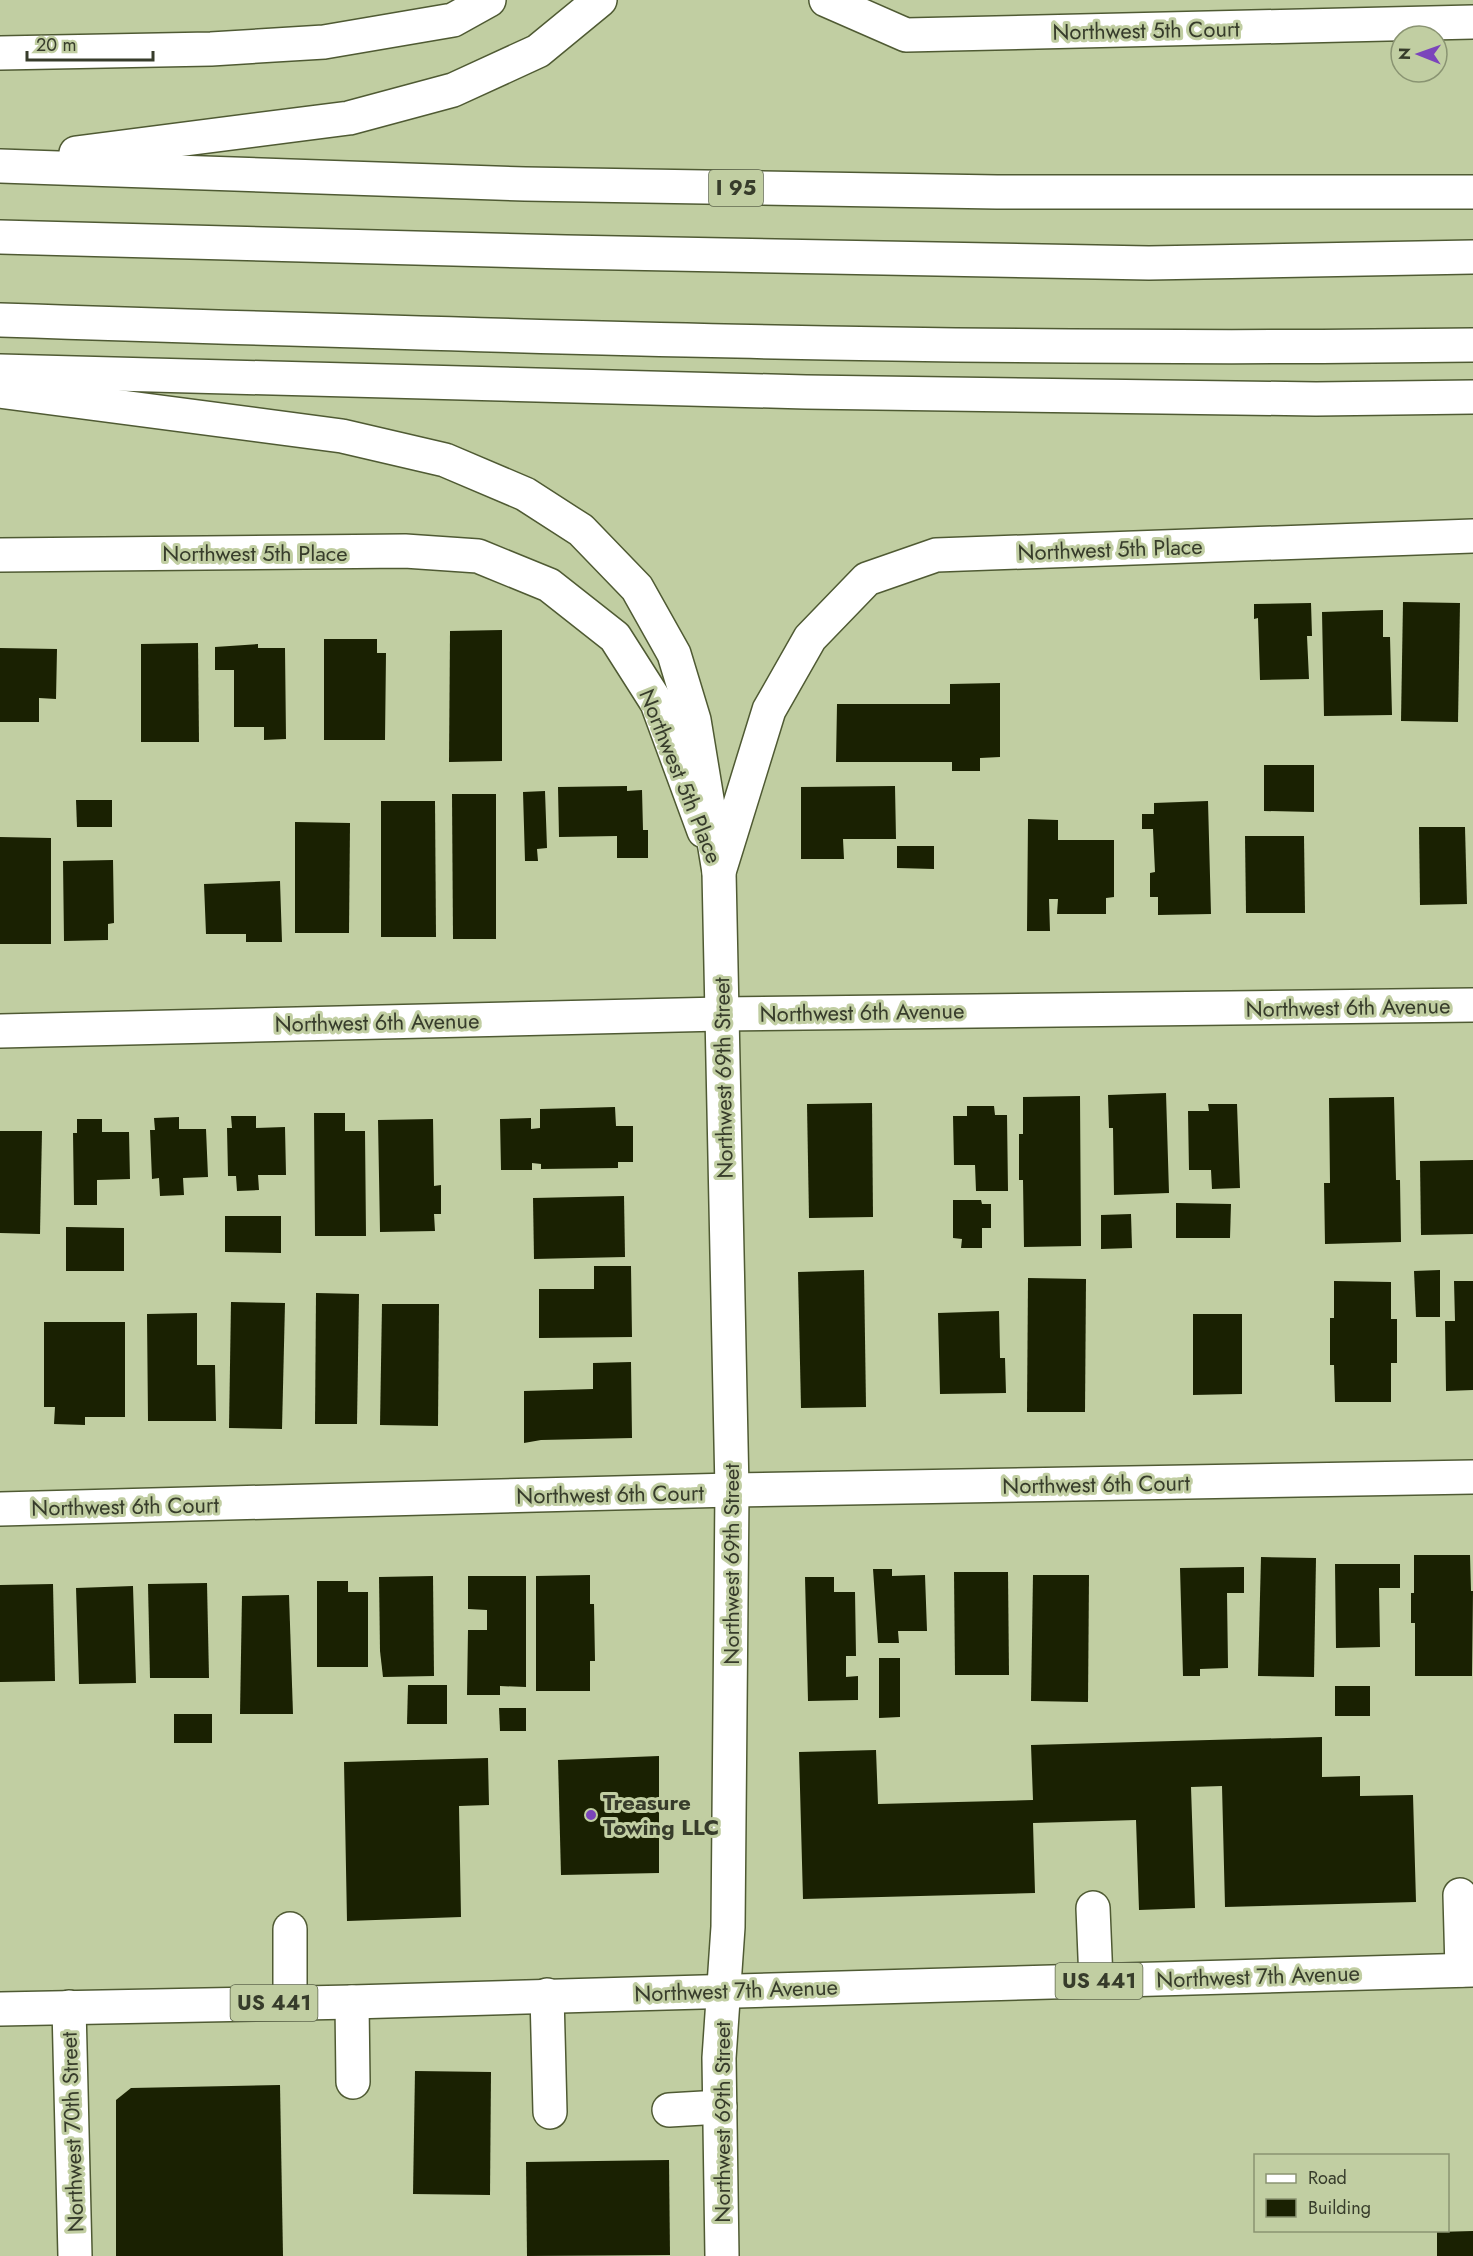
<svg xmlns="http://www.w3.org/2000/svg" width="1473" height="2256" font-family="Jost,sans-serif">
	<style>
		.building { fill: #1a2102 }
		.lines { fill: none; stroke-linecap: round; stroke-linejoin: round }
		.minor-casing { stroke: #4f5a33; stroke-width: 36 }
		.major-casing { stroke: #4f5a33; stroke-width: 36 }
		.highway-casing { stroke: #4f5a33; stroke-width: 36 }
		.minor { stroke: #fff; stroke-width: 33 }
		.major { stroke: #fff; stroke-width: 33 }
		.highway { stroke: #fff; stroke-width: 33 }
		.poi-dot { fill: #7b44bb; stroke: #c1cea2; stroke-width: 2 }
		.labels { text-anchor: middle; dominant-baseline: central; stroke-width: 6; stroke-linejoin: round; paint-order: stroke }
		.shield { fill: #c1cea2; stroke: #60684f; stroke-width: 1.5 }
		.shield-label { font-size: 21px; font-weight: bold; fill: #373c2b }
		.street-label { font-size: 22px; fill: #373c2b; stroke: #c1cea2 }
		.poi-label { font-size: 22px; font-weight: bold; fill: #373c2b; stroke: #c1cea2; text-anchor: start }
	</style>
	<rect width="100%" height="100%" fill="#c1cea2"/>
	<g class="building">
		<polygon points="1403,602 1460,603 1458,722 1401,721"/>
		<polygon points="1311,603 1312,636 1307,636 1309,679 1260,680 1258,618 1254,619 1254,604"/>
		<polygon points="1383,610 1383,637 1390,637 1392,715 1324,716 1322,612"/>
		<polygon points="502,630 502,761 449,762 450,631"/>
		<polygon points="324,639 377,639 377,653 386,653 385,740 324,740"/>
		<polygon points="198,643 199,742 141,742 141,644"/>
		<polygon points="258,644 258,648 285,648 286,739 264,740 264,727 234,727 234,670 215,670 215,647"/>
		<polygon points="0,648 57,649 56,699 39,698 39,722 0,722"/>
		<polygon points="1000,683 1000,757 980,758 980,771 952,771 952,762 836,762 837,704 950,704 950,684"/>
		<polygon points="1264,765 1314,765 1314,812 1264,811"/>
		<polygon points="627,786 627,791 642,790 643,830 648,830 648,858 617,858 617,836 559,837 558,787"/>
		<polygon points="895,786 896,839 843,839 844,859 801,859 801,787"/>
		<polygon points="545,791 547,848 537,849 538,861 525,861 523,792"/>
		<polygon points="452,794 496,794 496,939 453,939"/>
		<polygon points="76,800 112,800 112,827 77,827"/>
		<polygon points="381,801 435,801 436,937 381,937"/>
		<polygon points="1208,801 1211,914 1158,915 1158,897 1150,897 1150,873 1155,872 1153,829 1142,829 1142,814 1154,814 1154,803"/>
		<polygon points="1028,819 1058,820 1058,840 1114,840 1114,897 1106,898 1106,914 1057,914 1058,899 1049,899 1050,931 1027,931"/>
		<polygon points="295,822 350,823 349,933 295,933"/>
		<polygon points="1419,827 1465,827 1467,904 1420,905"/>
		<polygon points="1245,836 1304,836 1305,913 1246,913"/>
		<polygon points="0,837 51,838 51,944 0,944"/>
		<polygon points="897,846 934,846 934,869 897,868"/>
		<polygon points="113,860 114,923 108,924 108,940 64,941 63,861"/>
		<polygon points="280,881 282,942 246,942 246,934 206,934 204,884"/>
		<polygon points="1166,1093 1169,1193 1114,1195 1113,1128 1109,1128 1108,1095"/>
		<polygon points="1080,1096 1081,1246 1024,1247 1023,1180 1019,1180 1019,1134 1023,1134 1023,1097"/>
		<polygon points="1394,1097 1396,1180 1400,1180 1401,1242 1325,1244 1324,1183 1330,1183 1329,1098"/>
		<polygon points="872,1103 873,1217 809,1218 807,1104"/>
		<polygon points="1208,1104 1237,1104 1240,1188 1212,1189 1211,1170 1189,1170 1188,1111 1209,1111"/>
		<polygon points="967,1106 994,1106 995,1115 1007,1115 1008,1191 976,1191 975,1165 954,1165 953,1116 967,1116"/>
		<polygon points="615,1107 616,1126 633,1126 633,1162 618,1162 618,1168 541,1169 541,1164 532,1163 532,1170 501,1170 500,1119 531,1118 531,1129 540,1128 540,1109"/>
		<polygon points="314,1113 345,1113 345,1131 365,1131 366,1236 315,1236"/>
		<polygon points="231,1116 256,1116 256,1128 285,1127 286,1175 258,1175 259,1190 237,1191 236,1176 228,1176 227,1128 232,1128"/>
		<polygon points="179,1117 179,1129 206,1129 208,1177 183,1178 184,1195 160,1196 159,1178 152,1179 150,1130 155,1130 154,1118"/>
		<polygon points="77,1119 102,1119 102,1132 129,1132 130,1179 97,1180 97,1205 74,1205 73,1133 77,1133"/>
		<polygon points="433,1119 434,1186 441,1185 441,1214 434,1214 435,1231 380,1232 378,1120"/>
		<polygon points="0,1131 42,1131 40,1234 0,1233"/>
		<polygon points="1473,1160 1473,1234 1421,1235 1420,1161"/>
		<polygon points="624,1196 625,1257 534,1259 533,1198"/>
		<polygon points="953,1200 981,1200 982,1204 991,1204 991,1228 982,1228 982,1248 961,1248 962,1239 953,1238"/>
		<polygon points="1176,1203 1231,1204 1230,1238 1176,1238"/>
		<polygon points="1131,1214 1132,1248 1101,1249 1101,1215"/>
		<polygon points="225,1216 281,1216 281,1253 225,1252"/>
		<polygon points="66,1227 124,1228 124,1271 66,1271"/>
		<polygon points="594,1266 631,1266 632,1337 539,1338 539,1289 594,1289"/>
		<polygon points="864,1270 866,1407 801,1408 798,1272"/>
		<polygon points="1440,1270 1440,1317 1416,1317 1414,1271"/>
		<polygon points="1028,1278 1086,1279 1085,1412 1027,1412"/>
		<polygon points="1334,1281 1391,1282 1391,1319 1397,1319 1397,1363 1391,1363 1391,1402 1335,1402 1334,1365 1330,1365 1330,1318 1334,1318"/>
		<polygon points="1454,1281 1473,1281 1473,1390 1446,1391 1445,1321 1455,1321"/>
		<polygon points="316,1293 359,1294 357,1424 315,1424"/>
		<polygon points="231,1302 285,1303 282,1429 229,1428"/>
		<polygon points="382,1304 439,1304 438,1426 380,1425"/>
		<polygon points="999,1311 1000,1358 1005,1358 1006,1393 940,1394 938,1313"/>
		<polygon points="197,1313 197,1365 215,1365 216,1421 148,1421 147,1314"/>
		<polygon points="1193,1314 1242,1314 1242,1394 1193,1395"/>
		<polygon points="44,1322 125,1322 125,1417 85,1417 85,1425 54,1424 55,1407 44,1407"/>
		<polygon points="631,1362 632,1438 541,1440 524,1443 524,1391 593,1389 593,1363"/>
		<polygon points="1414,1555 1470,1555 1471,1591 1473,1591 1472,1676 1415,1676 1415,1623 1411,1623 1411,1593 1414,1593"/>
		<polygon points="1261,1557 1316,1558 1314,1677 1258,1676"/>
		<polygon points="1335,1564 1400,1564 1400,1588 1379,1588 1380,1647 1336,1648"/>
		<polygon points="1244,1567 1244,1593 1227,1593 1228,1668 1200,1669 1200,1676 1183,1676 1180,1568"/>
		<polygon points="873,1569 892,1569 892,1576 925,1575 927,1631 898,1631 899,1643 878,1643"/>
		<polygon points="954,1572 1008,1572 1009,1675 955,1675"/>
		<polygon points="590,1575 590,1604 594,1604 595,1661 590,1661 590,1691 536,1691 536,1576"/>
		<polygon points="1033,1575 1089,1575 1088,1702 1031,1701"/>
		<polygon points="433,1576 434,1676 383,1677 380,1651 379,1577"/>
		<polygon points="468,1576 526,1576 526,1687 500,1686 500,1695 467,1695 468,1630 487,1630 487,1610 468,1609"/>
		<polygon points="805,1577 834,1577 834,1592 855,1592 856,1656 846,1656 846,1677 858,1676 858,1700 808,1701"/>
		<polygon points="317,1581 348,1581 348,1592 368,1592 368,1667 317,1667"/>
		<polygon points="207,1583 209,1678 150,1678 148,1584"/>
		<polygon points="53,1584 55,1681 0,1682 0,1585"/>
		<polygon points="133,1586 136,1683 79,1684 76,1588"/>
		<polygon points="289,1595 293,1714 240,1714 242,1596"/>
		<polygon points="879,1658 900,1658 900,1717 879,1718"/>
		<polygon points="408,1685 447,1685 447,1724 407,1724"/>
		<rect x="1335" y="1686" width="35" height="30"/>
		<polygon points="499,1708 526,1708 526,1731 500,1731"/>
		<rect x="174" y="1714" width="38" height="29"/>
		<polygon points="1322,1737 1322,1777 1360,1776 1360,1796 1413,1795 1416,1902 1225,1907 1222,1786 1191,1787 1195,1908 1139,1910 1136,1820 1033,1823 1035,1893 803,1899 799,1752 876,1750 878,1804 1033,1800 1031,1745"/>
		<polygon points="659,1756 659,1873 561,1875 558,1760"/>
		<polygon points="488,1758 489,1805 459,1806 461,1917 347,1921 344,1762"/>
		<polygon points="415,2071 491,2072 490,2195 413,2194"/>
		<polygon points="280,2085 283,2256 116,2256 116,2100 131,2088"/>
		<polygon points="669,2160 670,2255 527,2256 526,2162"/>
		<polygon points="1473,2231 1473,2256 1437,2256 1437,2232"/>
	</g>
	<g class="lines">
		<defs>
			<g id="minor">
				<polyline points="826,0 906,35 1473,22"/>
				<polyline points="0,53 211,49 324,42 453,20 489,0"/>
				<polyline points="0,555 405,551 478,556 549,585 615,637 657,703 704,831"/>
				<polyline points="0,1031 721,1014 1473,1005"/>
				<polyline points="0,1509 732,1490 1473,1477"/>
				<polyline points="1460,1895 1462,1970"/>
				<polyline points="1093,1908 1096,1981"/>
				<polyline points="290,1929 290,2002"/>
				<polyline points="547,1995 550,2112"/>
				<polyline points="352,2002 353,2082"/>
				<polyline points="69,2007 75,2256"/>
				<polyline points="669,2110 720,2107"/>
				<polyline points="722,2256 719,2058 728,1927 732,1490 719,872 769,710 810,638 867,579 936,555 1473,536"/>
			</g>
			<polyline id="major" points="0,2009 352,2002 1473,1970"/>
			<g id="highway">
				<polyline points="76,153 349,118 453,90 538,51 600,0"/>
				<polyline points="0,166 525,184 997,192 1473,192"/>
				<polyline points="0,237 566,252 1149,263 1473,257"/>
				<path d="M 0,320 C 491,336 982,352 1473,345"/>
				<polyline points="0,371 806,392 1316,399 1473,397"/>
				<polyline points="0,391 342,436 445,460 525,494 581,530 637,588 674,654 694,720 719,872"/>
			</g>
		</defs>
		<use href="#minor" class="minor-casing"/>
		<use href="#major" class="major-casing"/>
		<use href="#highway" class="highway-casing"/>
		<use href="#minor" class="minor"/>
		<use href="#major" class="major"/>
		<use href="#highway" class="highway"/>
	</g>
	<circle class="poi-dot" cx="591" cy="1815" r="6"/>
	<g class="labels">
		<g class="shield">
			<rect x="709" y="170" width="54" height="36" rx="4.5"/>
			<rect x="1055.5" y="1963" width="87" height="36" rx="4.5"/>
			<rect x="230.5" y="1985" width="87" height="36" rx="4.5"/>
		</g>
		<g class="shield-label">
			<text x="736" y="188">I 95</text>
			<text x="1099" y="1981">US 441</text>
			<text x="274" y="2003">US 441</text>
		</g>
		<g class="street-label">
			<text transform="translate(1146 30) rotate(-1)">Northwest 5th Court</text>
			<text transform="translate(1110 549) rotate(-2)">Northwest 5th Place</text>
			<text x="255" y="553">Northwest 5th Place</text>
			<text transform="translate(681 776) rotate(68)">Northwest 5th Place</text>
			<text transform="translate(1348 1007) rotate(-1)">Northwest 6th Avenue</text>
			<text transform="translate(862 1012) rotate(-1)">Northwest 6th Avenue</text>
			<text transform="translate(377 1022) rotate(-1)">Northwest 6th Avenue</text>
			<text transform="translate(723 1078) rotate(-91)">Northwest 69th Street</text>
			<text transform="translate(1096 1484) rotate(-1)">Northwest 6th Court</text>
			<text transform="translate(610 1494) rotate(-1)">Northwest 6th Court</text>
			<text transform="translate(125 1506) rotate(-1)">Northwest 6th Court</text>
			<text transform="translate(731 1564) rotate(-90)">Northwest 69th Street</text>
			<text transform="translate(1258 1976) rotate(-2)">Northwest 7th Avenue</text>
			<text transform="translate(736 1990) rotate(-2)">Northwest 7th Avenue</text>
			<text transform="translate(722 2122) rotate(-90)">Northwest 69th Street</text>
			<text transform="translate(72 2132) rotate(-92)">Northwest 70th Street</text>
		</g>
		<g class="poi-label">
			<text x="603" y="1802">Treasure<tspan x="603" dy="25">Towing LLC</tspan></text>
		</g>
	</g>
	<rect x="1254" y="2154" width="195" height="78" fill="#c1cea2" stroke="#8a9472" stroke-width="1.5"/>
	<rect x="1266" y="2174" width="30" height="9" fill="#ffffff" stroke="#8a9472" stroke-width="1.5"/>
	<text x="1308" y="2184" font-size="18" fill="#373c2b">Road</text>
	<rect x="1266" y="2199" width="30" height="18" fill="#1a2102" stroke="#8a9472" stroke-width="1.5"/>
	<text x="1308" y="2214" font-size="18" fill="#373c2b">Building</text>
	<g transform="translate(1419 54) rotate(271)"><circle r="28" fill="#c1cea2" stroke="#8a9472" stroke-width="1.5"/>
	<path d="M0-4.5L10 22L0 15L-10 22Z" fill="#7b44bb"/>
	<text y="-9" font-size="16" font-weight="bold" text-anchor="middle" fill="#373c2b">N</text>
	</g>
	<path d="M27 51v9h126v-9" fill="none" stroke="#373c2b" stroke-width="3"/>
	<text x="36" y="51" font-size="18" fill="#373c2b" stroke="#c1cea2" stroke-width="4.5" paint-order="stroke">20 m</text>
</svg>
